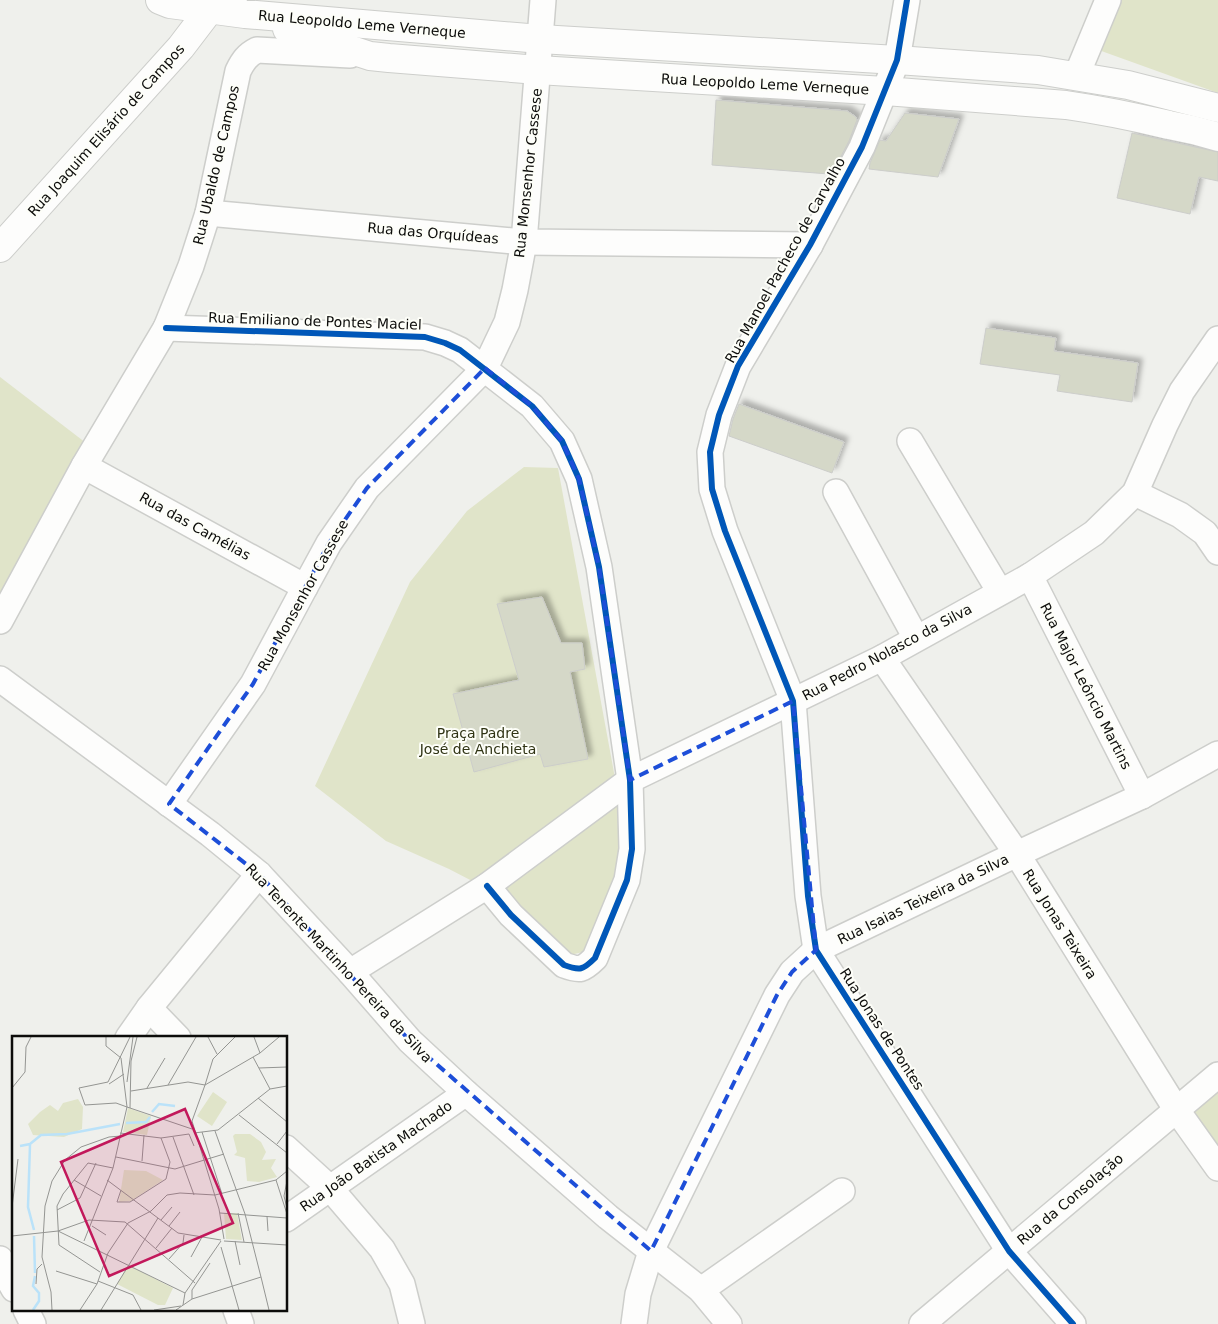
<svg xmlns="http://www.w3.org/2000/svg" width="1218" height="1324" font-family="'DejaVu Sans',sans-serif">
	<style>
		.green { fill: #e0e4c9 }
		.building { fill: #d5d8c8; stroke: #cccdca; filter: url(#shadow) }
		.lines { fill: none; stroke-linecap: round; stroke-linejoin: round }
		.minor-casing { stroke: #cdcecb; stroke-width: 28 }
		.major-casing { stroke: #cdcecb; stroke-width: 30 }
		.minor { stroke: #fdfdfc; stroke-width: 25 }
		.major { stroke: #fdfdfc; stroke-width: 28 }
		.cycleway-casing { stroke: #fdfef8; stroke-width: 9 }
		.cycleway { stroke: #0057b8; stroke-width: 6 }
		.marked { fill: none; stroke: #1d4ed8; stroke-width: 4; stroke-dasharray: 10 6; stroke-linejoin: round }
		.labels { text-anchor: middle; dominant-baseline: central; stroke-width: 4; stroke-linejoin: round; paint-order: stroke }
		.street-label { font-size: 14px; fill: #0c0c0a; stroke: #fdfef8 }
		.park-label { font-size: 14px; fill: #2f3314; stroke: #fdfef8 }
		.inset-river { fill: none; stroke: #bae2f9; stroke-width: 2.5 }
		.inset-road { fill: none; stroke: #949592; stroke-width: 1 }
		.view { fill: #c2185b; fill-opacity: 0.15; stroke: #c2185b; stroke-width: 2.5 }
		.inset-edge { fill: none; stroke: #0c0c0a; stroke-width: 2.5 }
	</style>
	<defs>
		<filter id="shadow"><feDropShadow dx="4.5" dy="-4.5" stdDeviation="2.5" flood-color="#0004"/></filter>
	</defs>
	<rect width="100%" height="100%" fill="#eff0ec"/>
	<g class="green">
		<polygon points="1113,0 1218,0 1218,93 1093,48"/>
		<polygon points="0,377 86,443 0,599"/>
		<polygon points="524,467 558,468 626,838 620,865 594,940 583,952 570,955 476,883 449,869 386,841 315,786 410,582 467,511"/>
		<polygon points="1218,1085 1218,1152 1187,1111"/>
	</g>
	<g class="building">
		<polygon points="716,100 847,111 856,117 857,120 849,141 836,166 829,174 712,165"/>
		<polygon points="905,113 959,119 938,177 869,169 870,163 880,140 886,141"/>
		<polygon points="1132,133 1218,152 1218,181 1199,177 1190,214 1117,198"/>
		<polygon points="986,328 1056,338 1054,351 1138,363 1132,402 1057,391 1060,375 980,364"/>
		<polygon points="739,404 844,442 832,473 729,436 733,419"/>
		<polygon points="542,597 561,643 582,643 585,669 570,672 588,759 544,767 540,754 474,772 453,694 519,680 497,604"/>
	</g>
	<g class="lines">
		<defs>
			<g id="minor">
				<polyline points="907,0 897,60 862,147 810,245 738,366 719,415 710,452 712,489 725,531 793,701 808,896 816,950 1009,1251 1073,1324"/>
				<polyline points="1076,77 1108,0"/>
				<polyline points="208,213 524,242 810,245"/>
				<path d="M 166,328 L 425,337 L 445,343 L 460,350 L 532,406 L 562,441 L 579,479 L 599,567 L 630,780 L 632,849 L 627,880 L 595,958 C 583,970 580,971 564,965 L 511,915 L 487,886"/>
				<polyline points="910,441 1000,592"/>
				<polyline points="84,466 305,587"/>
				<polyline points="836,492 916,638"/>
				<polyline points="1135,493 1180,515 1205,533 1218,552"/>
				<polyline points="1030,576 1142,796"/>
				<path d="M 0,621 L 84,466 L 166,328 L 191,266 L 208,213 L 238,71 C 243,61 247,55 257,50 L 350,55"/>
				<polyline points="882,658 1017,854 1176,1109 1218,1168"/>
				<polyline points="0,679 210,834 259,874 350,972 410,1041 466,1093 608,1217 701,1290 729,1324"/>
				<polyline points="169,804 253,684 305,587 329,543 367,488 485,368 507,322 515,290 524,242 543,0"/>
				<polyline points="350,972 487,886 630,780 882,658 1030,576 1094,533 1135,493 1165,425 1182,391 1218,339"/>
				<polyline points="149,1008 178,1038"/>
				<polyline points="128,1038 149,1008 259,874"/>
				<polyline points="286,1148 330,1188 382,1249 402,1284 412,1324"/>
				<polyline points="286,1219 466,1093"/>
				<polyline points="0,1259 6,1275 14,1289"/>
				<polyline points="701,1290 842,1191"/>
				<polyline points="26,1310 33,1324"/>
				<polyline points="236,1310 241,1324"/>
				<polyline points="634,1324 638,1294 651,1251 777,995 792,972 816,950 1017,854 1142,796 1218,754"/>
				<polyline points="922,1324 1218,1075"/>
			</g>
			<g id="major">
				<polyline points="160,0 170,4 245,14 540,39 897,60 1038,70 1128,85 1218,108"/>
				<path d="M 287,29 L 370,56 L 389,58 L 538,70 L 885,91 L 1066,105 C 1101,110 1135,117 1169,125 C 1186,128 1202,132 1218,137"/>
				<polyline points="0,248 181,47 210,9"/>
			</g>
		</defs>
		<use href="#minor" class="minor-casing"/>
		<use href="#major" class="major-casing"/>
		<use href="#minor" class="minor"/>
		<use href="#major" class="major"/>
		<defs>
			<g id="cycleway">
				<polyline points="907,0 897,60 862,147 810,245 738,366 719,415 710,452 712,489 725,531 793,701 808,896 816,950 1009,1251 1073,1324"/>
				<path d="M 166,328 L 425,337 L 445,343 L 460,350 L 532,406 L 562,441 L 579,479 L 599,567 L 630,780 L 632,849 L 627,880 L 595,958 C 583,970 580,971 564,965 L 511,915 L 487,886"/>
			</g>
		</defs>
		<use href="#cycleway" class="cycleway-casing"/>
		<use href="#cycleway" class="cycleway"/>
	</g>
	<path class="marked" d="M 485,368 L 532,406 L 562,441 L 579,479 L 599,567 L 630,780 L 793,701 L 816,950 L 792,972 L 777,995 L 651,1251 L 410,1041 L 259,874 L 169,804 L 253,684 L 329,543 L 367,488 Z"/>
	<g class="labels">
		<g class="street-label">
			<text transform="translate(362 24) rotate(5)">Rua Leopoldo Leme Verneque</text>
			<text transform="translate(765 84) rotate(3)">Rua Leopoldo Leme Verneque</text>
			<text transform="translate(106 130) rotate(-48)">Rua Joaquim Elisário de Campos</text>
			<text transform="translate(216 165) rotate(-77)">Rua Ubaldo de Campos</text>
			<text transform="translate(528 173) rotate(-84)">Rua Monsenhor Cassese</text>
			<text transform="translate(433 233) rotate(5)">Rua das Orquídeas</text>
			<text transform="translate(785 260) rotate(-61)">Rua Manoel Pacheco de Carvalho</text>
			<text transform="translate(315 321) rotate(2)">Rua Emiliano de Pontes Maciel</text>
			<text transform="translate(195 526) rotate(29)">Rua das Camélias</text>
			<text transform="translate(303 595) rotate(-61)">Rua Monsenhor Cassese</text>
			<text transform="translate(887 652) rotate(-28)">Rua Pedro Nolasco da Silva</text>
			<text transform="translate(1086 686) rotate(63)">Rua Major Leôncio Martins</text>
			<text transform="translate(923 899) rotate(-26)">Rua Isaias Teixeira da Silva</text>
			<text transform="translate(1060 924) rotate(58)">Rua Jonas Teixeira</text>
			<text transform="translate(339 963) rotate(47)">Rua Tenente Martinho Pereira da Silva</text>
			<text transform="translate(882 1029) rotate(57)">Rua Jonas de Pontes</text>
			<text transform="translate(376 1156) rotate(-35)">Rua João Batista Machado</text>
			<text transform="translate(1070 1199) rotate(-40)">Rua da Consolação</text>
		</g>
		<g class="park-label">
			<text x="478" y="733">Praça Padre<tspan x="478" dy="16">José de Anchieta</tspan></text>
		</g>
	</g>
	<g transform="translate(12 1036)">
		<rect width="275" height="275" fill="#eff0ec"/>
		<path d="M 201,56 L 215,66 L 200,90 L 185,80 ZM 66,63 L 71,71 L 70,93 L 52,101 L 21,99 L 16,88 L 28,76 L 38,69 L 46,75 L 51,67 ZM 116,72 L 139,80 L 135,99 L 111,96 ZM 223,98 L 238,98 L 249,106 L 254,116 L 250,124 L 264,123 L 259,132 L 265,141 L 247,146 L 235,145 L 233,122 L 222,119 L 225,116 L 221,100 ZM 112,134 L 134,135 L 151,144 L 119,165 L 107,166 ZM 212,177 L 225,177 L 230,204 L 214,203 ZM 116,229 L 161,252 L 153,269 L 146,269 L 105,248 Z" fill="#e0e4c9"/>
		<path class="inset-river" d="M 140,76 L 147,68 L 163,70M 114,87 L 134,86 L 138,81M 18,109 L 16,171 L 22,194M 8,110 L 18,108 L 29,99 L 55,98 L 108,88M 22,200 L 23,237M 21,274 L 27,265 L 27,257 L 21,250 L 23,240"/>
		<path class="inset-road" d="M 94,1 L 94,10 L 109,22 L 115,71 L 180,93M 196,1 L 205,18M 242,1 L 248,17M 241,21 L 258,53M 247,32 L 275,31M 115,46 L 121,1M 97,48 L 112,38M 156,49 L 184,1M 0,52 L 13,36 L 14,11 L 19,1M 135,52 L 153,22M 119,55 L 176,46 L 193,49 L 201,23 L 223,1M 246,62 L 275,86M 118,72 L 119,25 L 125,1M 227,79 L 275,117M 203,95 L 233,178 L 249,241M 190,96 L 210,158M 108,97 L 149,102 L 177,98 L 182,110M 182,97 L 206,94 L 258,53 L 275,50M 161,101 L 182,159M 265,108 L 275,95M 104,121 L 163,133 L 212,118M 130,125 L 132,99M 62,144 L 89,160M 95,144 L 166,197 L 209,204M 264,144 L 275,178M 275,145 L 272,160 L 275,172M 109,154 L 105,166 L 118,166 L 154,143 L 158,126 L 149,102M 0,171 L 6,123M 45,174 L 68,162 L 84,127M 208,177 L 275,182M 226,177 L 232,206M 255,180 L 256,195M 149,184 L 160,171M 80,190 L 94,199M 157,190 L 168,176M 46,195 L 173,257M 0,200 L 46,195 L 77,184 L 113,186 L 183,247M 212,203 L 207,173 L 180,85 L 193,49 L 248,17 L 267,1M 72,205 L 101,132 L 115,71 L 104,67 L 73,69 L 67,52 L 96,46 L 118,1M 212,205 L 275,209M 223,205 L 228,229M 209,211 L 227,274M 144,212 L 160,192M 179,221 L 190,201M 157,223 L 171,207 L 172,199M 44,235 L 85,248M 88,236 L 47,209 L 45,170 L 51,158 L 76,127 L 101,132M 86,245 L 121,259 L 129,274M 24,248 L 25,233 L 30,228M 180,263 L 180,254 L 198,227M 171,269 L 173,257 L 209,205M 40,274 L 39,256 L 30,221 L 33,170 L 40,145 L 53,124 L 69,111 L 97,101 L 109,100M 68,274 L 85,248 L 96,217 L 116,187 L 139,175 L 155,159 L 168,157 L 203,159 L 264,144 L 275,135M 89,274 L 146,182M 142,274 L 169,270M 164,274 L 180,263 L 249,241 L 257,274"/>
		<path class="view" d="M 173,73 L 221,187 L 97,240 L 49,126 Z"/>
		<rect width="275" height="275" class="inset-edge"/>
	</g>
</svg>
